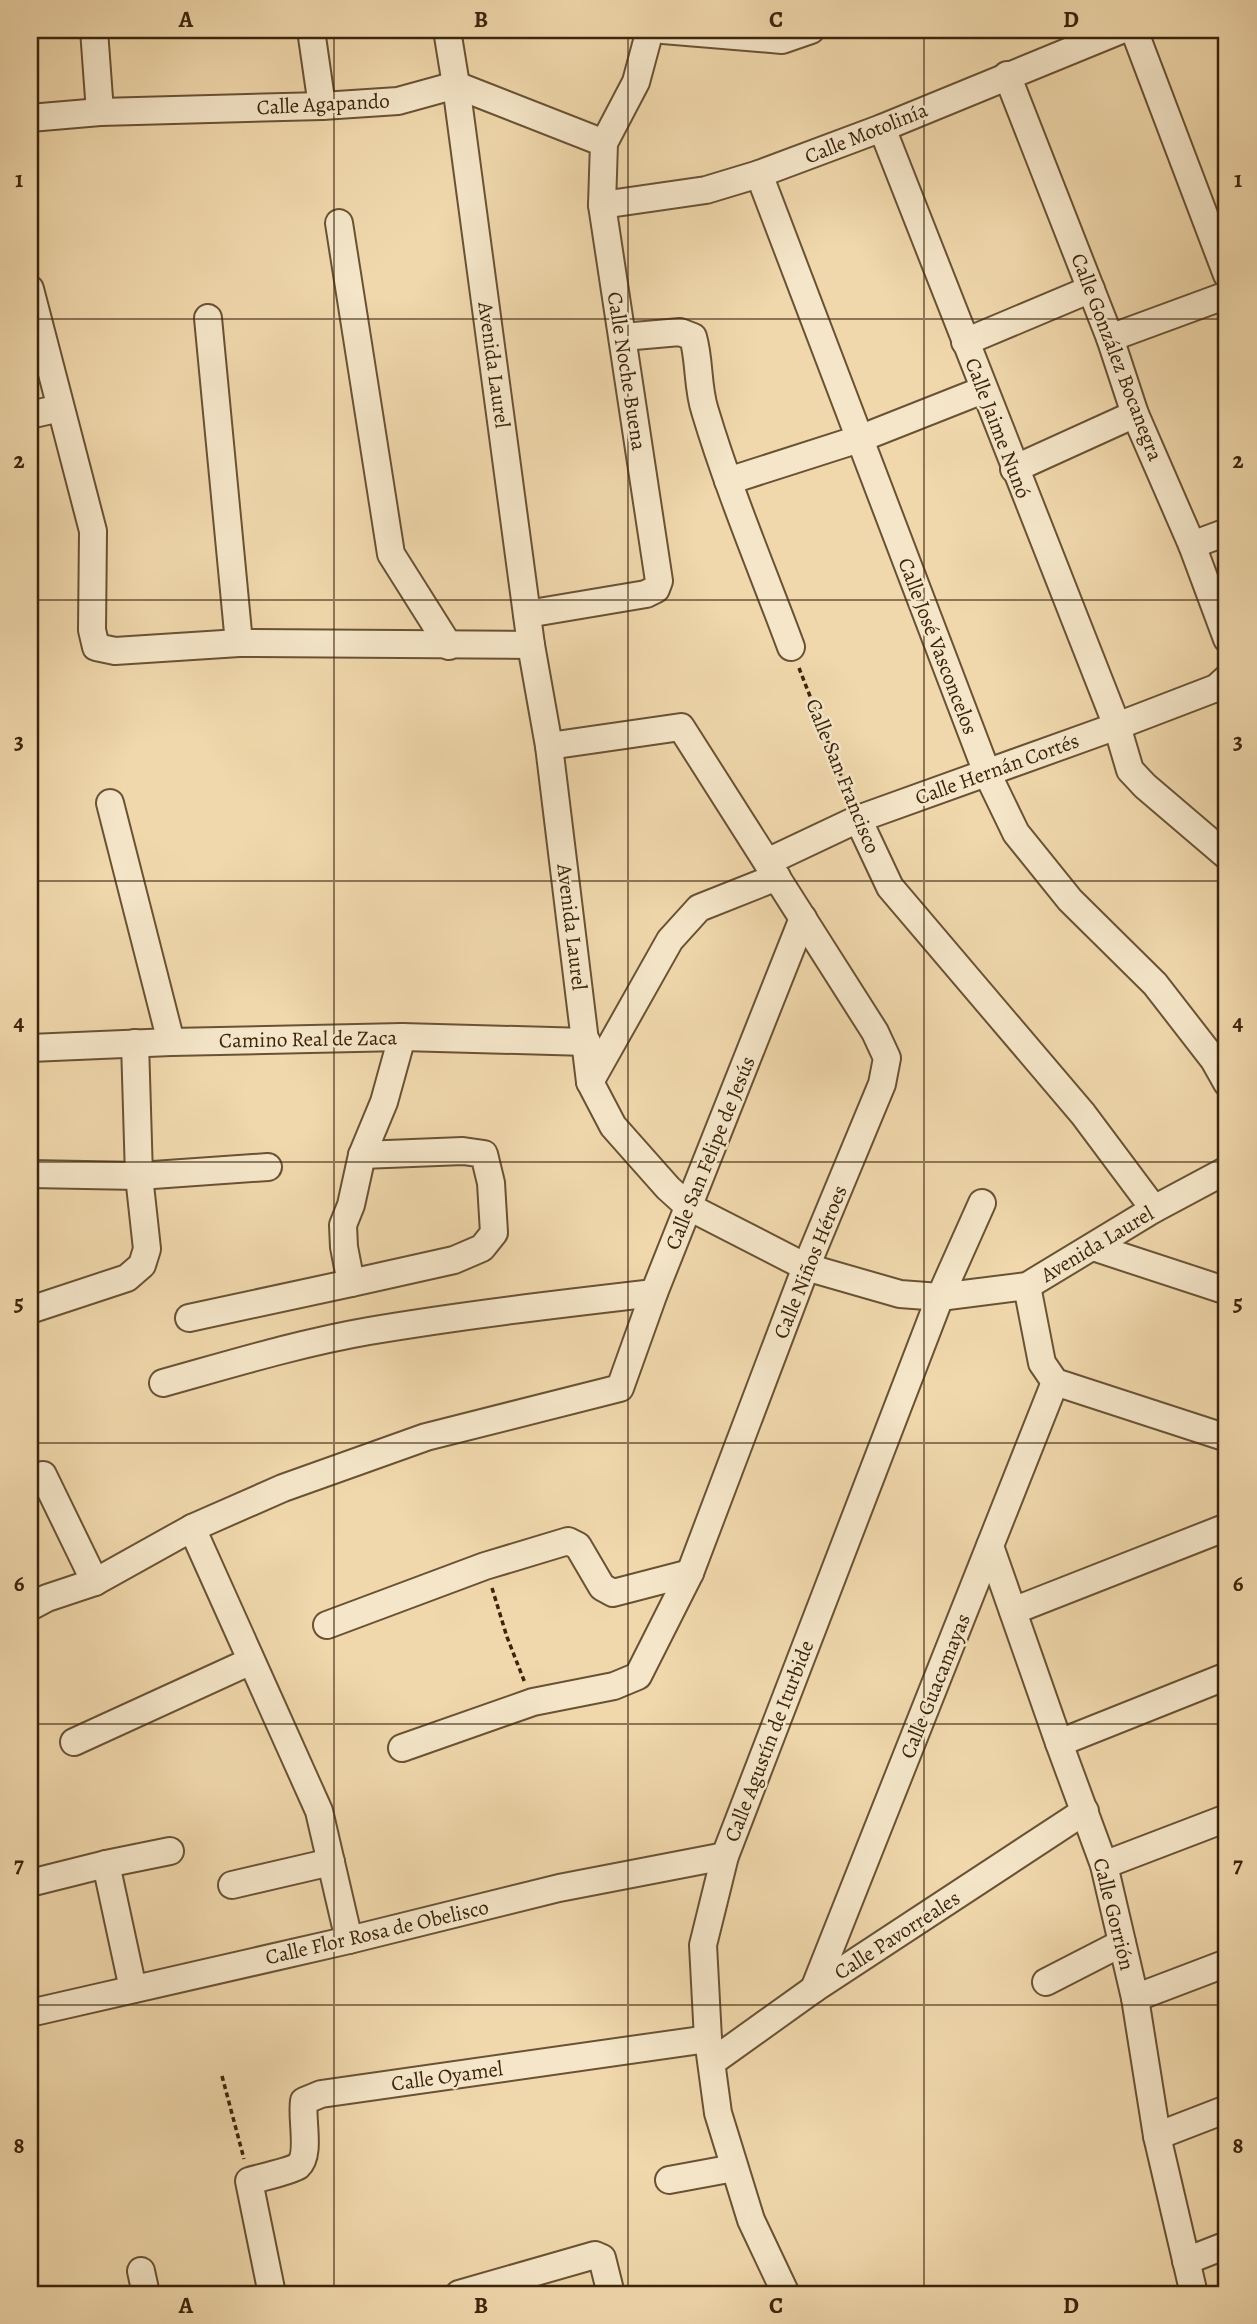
<svg xmlns="http://www.w3.org/2000/svg" width="1257" height="2324" font-family="Alegreya,serif">
	<style>
		.lines { fill: none; stroke-linecap: round; stroke-linejoin: round }
		.minor-casing { stroke: #695234; stroke-width: 30 }
		.path { stroke: #3c250c; stroke-width: 3.5; stroke-dasharray: 5 3.5; stroke-linecap: butt }
		.minor { stroke: #f5e6c9; stroke-width: 26 }
		.grid { fill: none; stroke: #3c250c; stroke-width: 2; stroke-opacity: 0.55 }
		.labels { text-anchor: middle; dominant-baseline: central; stroke-width: 5; stroke-linejoin: round; paint-order: stroke }
		.street-label { font-size: 21px; fill: #3c250c; stroke: #f5e6c9 }
		.neatline { fill: none; stroke: #3c250c; stroke-width: 2.5 }
		.grid-label { font-size: 23px; text-anchor: middle; font-weight: bold; fill: #3c250c }
	</style>
	<rect width="100%" height="100%" fill="#f0d8ac"/>
	<filter id="stains"><feTurbulence type="fractalNoise" baseFrequency=".00286" numOctaves="4"/><feColorMatrix values="0 0 0 0 .2 0 0 0 0 .09 0 0 0 0 .02 0 0 0 .5 -.17"/></filter>
	<radialGradient id="worn" r=".72"><stop offset=".6" stop-color="#630" stop-opacity="0"/><stop offset="1" stop-color="#630" stop-opacity=".3"/></radialGradient>
	<g class="lines">
		<defs>
			<g id="minor">
				<polyline points="94,30 100,112"/>
				<polyline points="311,30 322,106"/>
				<polyline points="447,30 456,85 531,645 549,746 590,1082 613,1126 668,1188 689,1207 806,1267 900,1294 940,1297 1027,1286 1154,1209 1227,1170"/>
				<polyline points="663,30 782,40 811,30"/>
				<polyline points="1134,30 1227,275"/>
				<polyline points="1007,75 1110,338 1135,414 1192,545 1227,639"/>
				<polyline points="30,118 100,112 322,106 398,101 456,85 604,143"/>
				<polyline points="882,128 1117,726 1130,770 1145,786 1227,856"/>
				<polyline points="759,174 987,773 1016,833 1070,900 1155,984 1214,1060 1227,1083"/>
				<polyline points="602,205 706,190 759,174 882,128 1121,30"/>
				<polyline points="339,223 391,554 449,646"/>
				<polyline points="30,289 93,531 92,630 96,647 115,651 239,643 531,645"/>
				<polyline points="208,318 239,643"/>
				<path d="M 623,337 L 680,332 L 693,337 C 700,361 697,387 705,411 C 729,491 762,569 791,647"/>
				<polyline points="1110,338 1227,295"/>
				<polyline points="965,342 1091,289"/>
				<polyline points="30,415 60,408"/>
				<polyline points="1014,469 1135,414"/>
				<polyline points="728,481 859,439 983,390"/>
				<polyline points="1192,545 1227,532"/>
				<polyline points="527,614 646,594 656,589 659,581 602,205 604,143 636,82 650,30"/>
				<polyline points="110,803 171,1042"/>
				<polyline points="858,819 890,887 1083,1114 1154,1209"/>
				<polyline points="767,862 858,819 1117,726 1216,688 1227,678"/>
				<polyline points="30,1048 171,1042 402,1037 587,1042"/>
				<polyline points="590,1082 670,940 699,908 777,877"/>
				<polyline points="30,1174 139,1176 268,1167"/>
				<polyline points="1093,1247 1227,1291"/>
				<polyline points="351,1283 454,1260 482,1248 494,1233 491,1183 484,1154 463,1151 362,1155"/>
				<polyline points="1027,1286 1042,1363 1055,1382 1227,1438"/>
				<polyline points="30,1310 127,1278 142,1265 147,1249 139,1176 135,1043"/>
				<polyline points="189,1318 351,1283 344,1247 343,1225 351,1205 362,1155 384,1102 402,1037"/>
				<path d="M 163,1383 C 231,1364 300,1343 369,1331 C 464,1315 559,1304 654,1293"/>
				<polyline points="30,1481 43,1475 95,1582"/>
				<polyline points="192,1528 319,1811 349,1940"/>
				<polyline points="990,1546 1059,1743 1104,1865 1135,1998 1157,2136 1194,2294"/>
				<polyline points="30,1607 47,1598 95,1582 192,1528 283,1488 426,1437 620,1388 654,1293 803,918"/>
				<polyline points="1013,1611 1227,1527"/>
				<polyline points="327,1625 485,1566 568,1541 578,1546 602,1587 613,1593 690,1573"/>
				<polyline points="74,1742 251,1661"/>
				<polyline points="1059,1743 1227,1676"/>
				<polyline points="402,1748 533,1702 614,1686 638,1676 690,1573 806,1267 882,1084 887,1058 875,1032 681,727 549,746"/>
				<polyline points="106,1864 133,1989"/>
				<polyline points="1104,1865 1227,1818"/>
				<polyline points="30,1883 106,1864 170,1851"/>
				<polyline points="232,1885 331,1862"/>
				<polyline points="1046,1982 1122,1943"/>
				<polyline points="814,1989 1055,1382"/>
				<polyline points="1135,1998 1227,1963"/>
				<polyline points="30,2013 349,1940 559,1888 725,1856"/>
				<polyline points="712,2062 814,1989 1085,1811"/>
				<polyline points="1157,2136 1227,2109"/>
				<polyline points="669,2180 734,2168"/>
				<polyline points="1186,2261 1227,2245"/>
				<polyline points="141,2271 146,2294"/>
				<path d="M 272,2294 L 249,2181 C 259,2178 291,2171 298,2166 C 311,2155 301,2118 304,2101 L 321,2094 L 708,2039"/>
				<polyline points="459,2294 595,2255 602,2258 611,2294"/>
				<polyline points="786,2294 751,2220 718,2113 708,2039 703,1945 725,1856 940,1297 982,1203"/>
			</g>
		</defs>
		<use href="#minor" class="minor-casing"/>
		<g class="path">
			<polyline points="799,668 851,801"/>
			<polyline points="492,1588 507,1637 525,1683"/>
			<polyline points="222,2076 244,2159"/>
		</g>
		<use href="#minor" class="minor"/>
	</g>
	<path class="grid" d="M 334,30 L 334,2294M 628,30 L 628,2294M 924,30 L 924,2294M 30,319 L 1227,319M 30,600 L 1227,600M 30,881 L 1227,881M 30,1162 L 1227,1162M 30,1443 L 1227,1443M 30,1724 L 1227,1724M 30,2005 L 1227,2005"/>
	<g class="labels">
		<g class="street-label">
			<text transform="translate(323 104) rotate(-3)">Calle Agapando</text>
			<text transform="translate(866 133) rotate(-22)">Calle Motolinía</text>
			<text transform="translate(1117 357) rotate(69)">Calle González Bocanegra</text>
			<text transform="translate(494 365) rotate(82)">Avenida Laurel</text>
			<text transform="translate(627 371) rotate(81)">Calle Noche Buena</text>
			<text transform="translate(998 428) rotate(69)">Calle Jaime Nunó</text>
			<text transform="translate(938 646) rotate(69)">Calle José Vasconcelos</text>
			<text transform="translate(997 769) rotate(-20)">Calle Hernán Cortés</text>
			<text transform="translate(843 776) rotate(68)">Calle San Francisco</text>
			<text transform="translate(572 927) rotate(83)">Avenida Laurel</text>
			<text transform="translate(308 1039) rotate(-1)">Camino Real de Zaca</text>
			<text transform="translate(710 1153) rotate(-68)">Calle San Felipe de Jesús</text>
			<text transform="translate(1097 1244) rotate(-31)">Avenida Laurel</text>
			<text transform="translate(810 1262) rotate(-68)">Calle Niños Héroes</text>
			<text transform="translate(935 1686) rotate(-68)">Calle Guacamayas</text>
			<text transform="translate(769 1741) rotate(-69)">Calle Agustín de Iturbide</text>
			<text transform="translate(1114 1914) rotate(76)">Calle Gorrión</text>
			<text transform="translate(377 1932) rotate(-13)">Calle Flor Rosa de Obelisco</text>
			<text transform="translate(897 1935) rotate(-33)">Calle Pavorreales</text>
			<text transform="translate(447 2076) rotate(-8)">Calle Oyamel</text>
		</g>
	</g>
	<rect width="1257" height="2324" fill="none" stroke="#f0d8ac" stroke-width="77"/>
	<rect x="38" y="38" width="1180" height="2248" class="neatline"/>
	<g class="grid-label">
		<text x="186" y="27">A</text>
		<text x="481" y="27">B</text>
		<text x="776" y="27">C</text>
		<text x="1071" y="27">D</text>
		<text x="19" y="187">1</text>
		<text x="1238" y="187">1</text>
		<text x="19" y="468">2</text>
		<text x="1238" y="468">2</text>
		<text x="19" y="749">3</text>
		<text x="1238" y="749">3</text>
		<text x="19" y="1030">4</text>
		<text x="1238" y="1030">4</text>
		<text x="19" y="1310">5</text>
		<text x="1238" y="1310">5</text>
		<text x="19" y="1591">6</text>
		<text x="1238" y="1591">6</text>
		<text x="19" y="1872">7</text>
		<text x="1238" y="1872">7</text>
		<text x="19" y="2153">8</text>
		<text x="1238" y="2153">8</text>
		<text x="186" y="2313">A</text>
		<text x="481" y="2313">B</text>
		<text x="776" y="2313">C</text>
		<text x="1071" y="2313">D</text>
	</g>
	<rect width="100%" height="100%" filter="url(#stains)"/>
	<rect width="100%" height="100%" fill="url(#worn)"/>
</svg>
